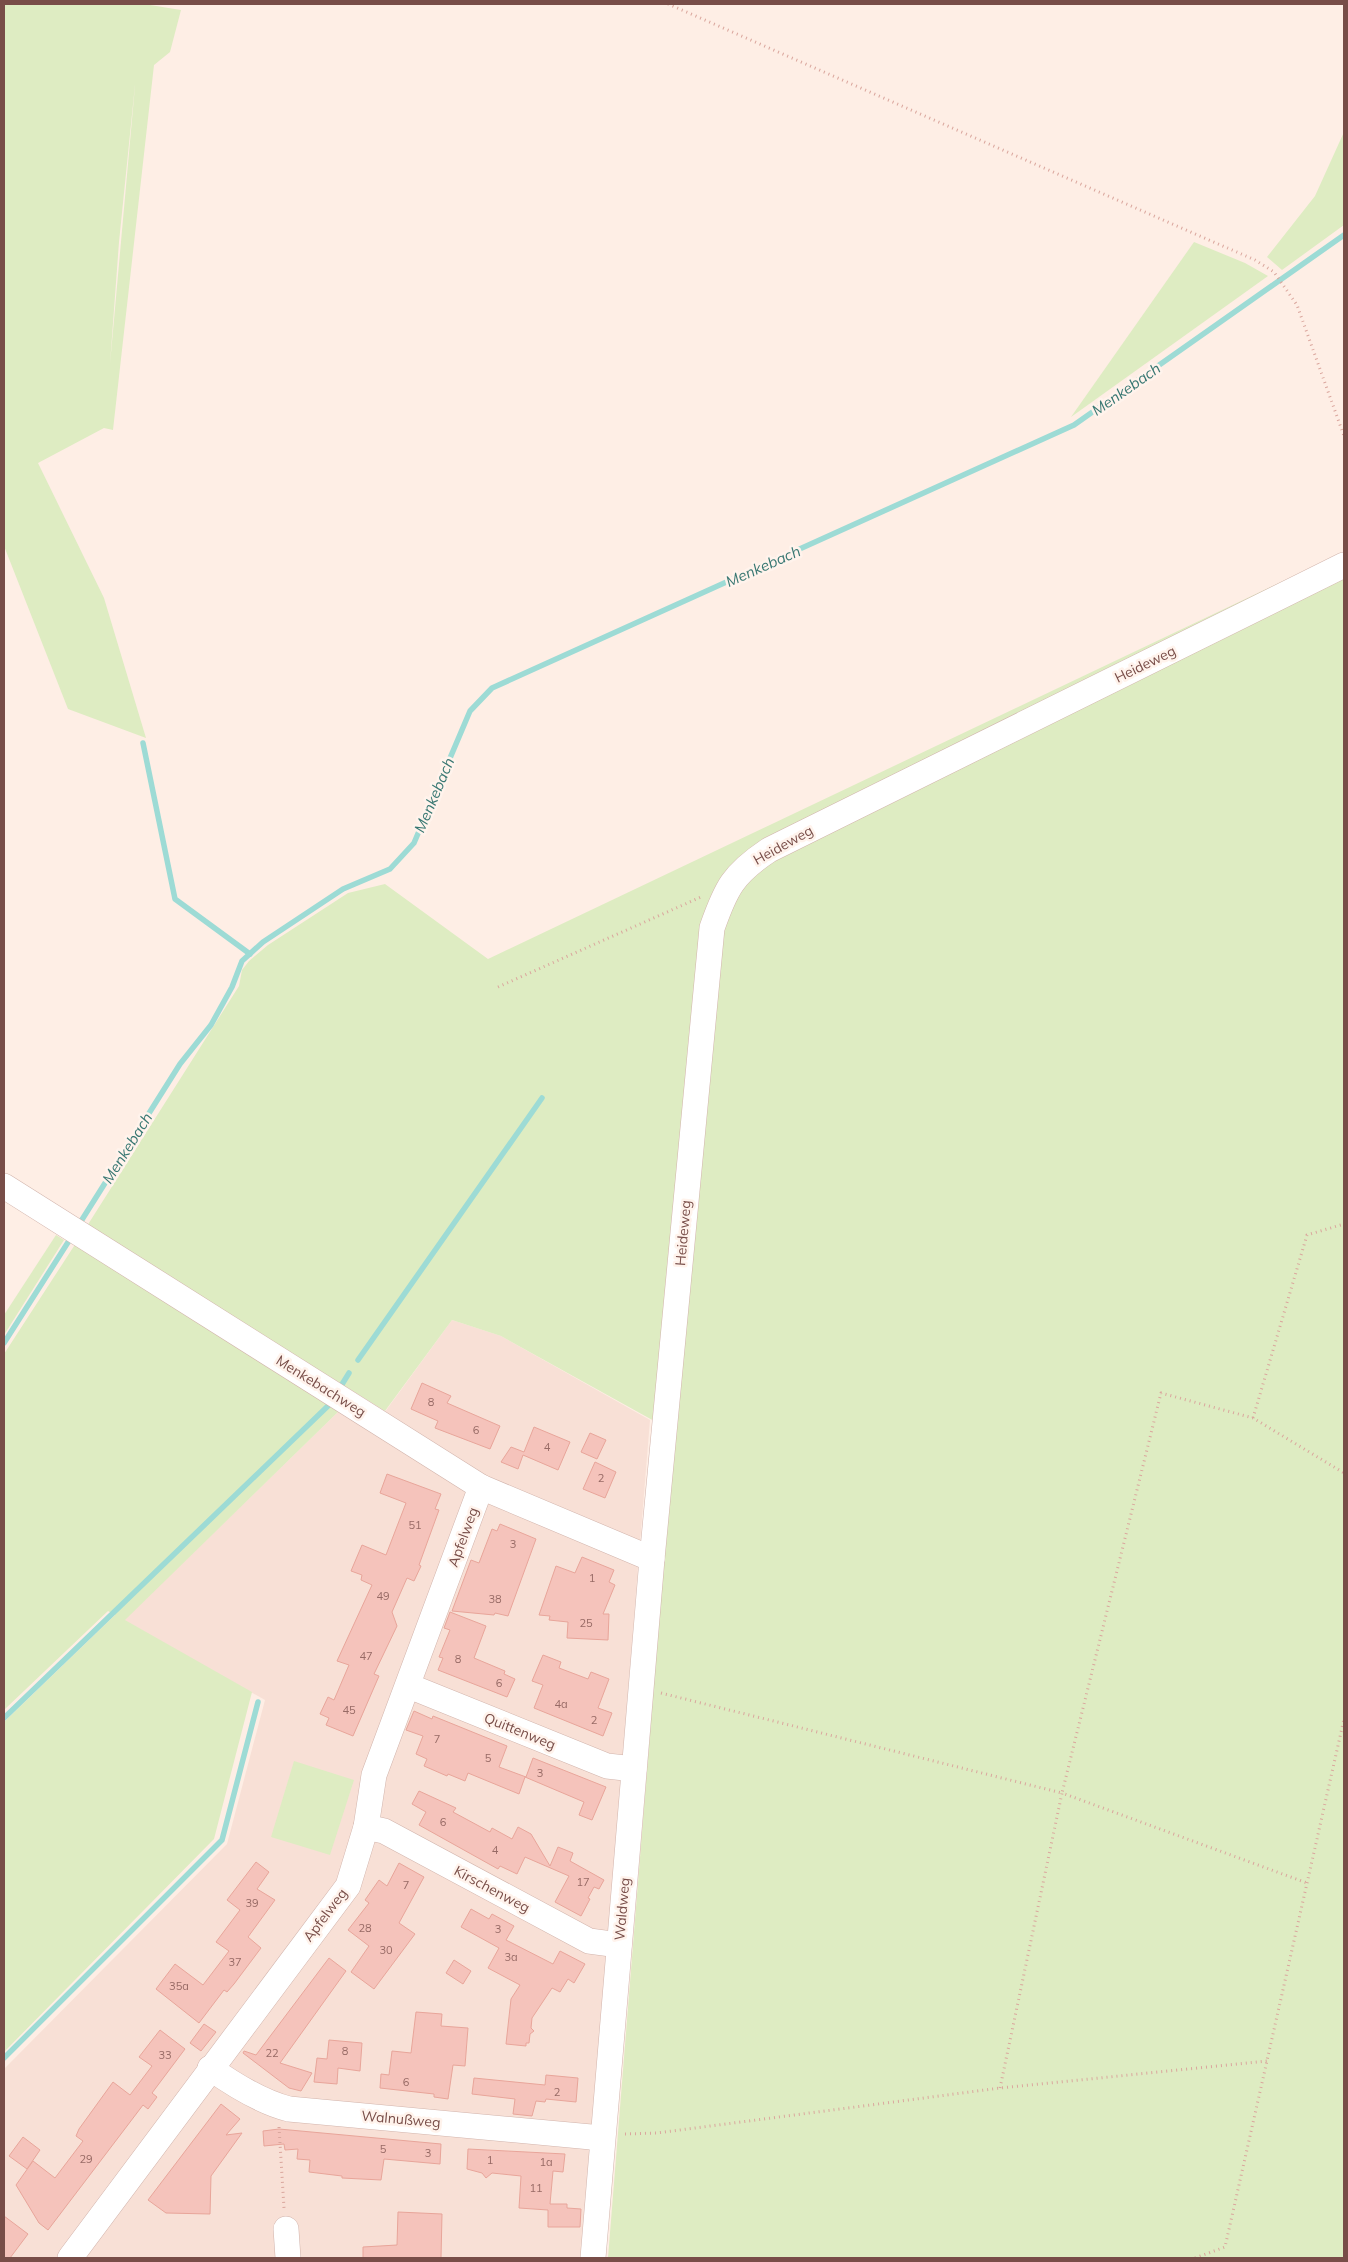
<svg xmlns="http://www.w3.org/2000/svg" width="1348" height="2262" font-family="Mulish,sans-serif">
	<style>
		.residential { fill: #f8e0d6 }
		.green { fill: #deecc2; fill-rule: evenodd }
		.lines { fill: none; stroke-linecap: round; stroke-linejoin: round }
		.stream { stroke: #9ddbd5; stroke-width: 5.5 }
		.building { fill: #f5c3bb; stroke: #e8a59a }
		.minor-casing { stroke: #d2b4ac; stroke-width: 26 }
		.path { stroke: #daa69d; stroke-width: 3; stroke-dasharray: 1 4; stroke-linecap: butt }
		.minor { stroke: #fff; stroke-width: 25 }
		.labels { text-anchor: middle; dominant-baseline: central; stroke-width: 5; stroke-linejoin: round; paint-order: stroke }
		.number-label { font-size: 11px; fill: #976a65 }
		.street-label { font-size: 14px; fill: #784d48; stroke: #fff3ec }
		.water-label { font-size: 15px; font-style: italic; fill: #387772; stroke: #fff3ec }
	</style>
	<rect width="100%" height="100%" fill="#feeee5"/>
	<polygon class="residential" points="452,1320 501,1336 650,1420 582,2258 4,2258 4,2069 227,1844 265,1700 124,1620 339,1411 371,1431"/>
	<g class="green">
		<path d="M 4,4 L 144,4 L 181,10 L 170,52 L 154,65 L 113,430 L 104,428 L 38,463 L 104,598 L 146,738 L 68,709 L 4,546 ZM 135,85 L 135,86 L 110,364 L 119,242 Z"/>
		<polygon points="1344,132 1344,225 1282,270 1267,257 1315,196"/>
		<polygon points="1194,242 1245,263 1268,276 1071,417"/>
		<polygon points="1344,552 1344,2258 608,2258 674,1432 501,1336 452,1320 385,1411 87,1226 239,986 242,970 249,961 268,945 348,893 385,884 488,959"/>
		<polygon points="56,1235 64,1240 4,1335 4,1315"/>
		<polygon points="76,1243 339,1411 125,1620 252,1692 214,1839 4,2052 4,1722 115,1615 108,1611 4,1710 4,1354"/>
		<polygon points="294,1761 354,1780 330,1855 271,1837"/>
	</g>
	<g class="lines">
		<g class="stream">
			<polyline points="143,743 175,899 250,954"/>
			<polyline points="78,1226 180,1064 211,1025 232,987 242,961 263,942 343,889 390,869 414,843 470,711 492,688 1074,425 1344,235"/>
			<polyline points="4,1343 72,1236"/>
			<polyline points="358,1360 542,1098"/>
			<polyline points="343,1388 341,1386 349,1373"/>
			<polyline points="4,1718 330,1404"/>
			<polyline points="4,2058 222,1840 258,1702"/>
		</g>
	</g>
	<g class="building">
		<polygon points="422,1383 451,1396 447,1403 500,1426 490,1449 435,1428 438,1421 411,1409"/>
		<polygon points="534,1427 570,1442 558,1470 523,1455 518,1469 501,1462 511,1447 524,1452"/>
		<polygon points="590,1433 606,1440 597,1459 581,1452"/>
		<polygon points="595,1462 616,1472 605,1498 583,1489"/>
		<polygon points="387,1474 441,1494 435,1509 439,1510 419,1565 421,1566 414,1581 407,1578 392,1612 397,1626 374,1674 379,1676 353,1736 326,1725 329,1718 320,1714 328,1697 334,1700 349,1665 337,1661 372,1585 361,1580 362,1575 351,1571 362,1545 386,1555 406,1503 380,1493"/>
		<polygon points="500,1524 536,1539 508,1616 495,1613 494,1615 452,1611 471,1560 479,1563 492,1529 497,1531"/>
		<polygon points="582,1557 614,1570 609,1582 615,1585 603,1614 609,1614 608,1640 567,1638 568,1622 549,1620 550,1616 539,1615 556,1566 575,1573"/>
		<polygon points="450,1612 486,1626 474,1658 505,1671 504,1674 515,1679 507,1697 438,1670 443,1658 439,1657 450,1630 444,1628"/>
		<polygon points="543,1655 561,1662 559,1668 588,1679 591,1672 609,1679 598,1708 612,1713 603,1736 534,1708 543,1685 532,1681"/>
		<polygon points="414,1711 432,1719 433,1716 507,1746 499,1767 526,1777 533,1758 606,1787 592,1820 579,1815 584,1802 525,1777 519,1794 468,1773 465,1781 448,1774 447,1776 424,1766 427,1759 416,1754 423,1736 406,1730"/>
		<polygon points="419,1791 456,1808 453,1812 490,1832 492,1828 512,1839 518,1827 531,1834 550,1866 558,1847 573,1853 570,1861 604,1880 599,1889 594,1887 588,1898 590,1899 581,1916 555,1902 569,1876 525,1857 517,1874 500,1866 498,1869 419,1825 426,1812 412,1804"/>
		<polygon points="256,1862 269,1872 257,1889 275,1900 248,1937 261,1948 234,1984 227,1992 224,1990 199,2023 156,1989 175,1964 203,1985 229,1951 216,1942 240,1910 227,1900"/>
		<polygon points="399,1863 424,1877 399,1923 415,1934 374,1989 351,1972 369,1946 348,1930 369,1903 365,1900 379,1880 387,1886"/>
		<polygon points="471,1909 489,1919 492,1914 514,1926 506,1940 553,1964 560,1951 585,1964 574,1983 568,1979 560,1992 552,1988 532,2018 531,2028 534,2031 530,2034 529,2043 526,2043 526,2046 506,2044 511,1999 520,1985 488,1968 499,1948 461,1927"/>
		<polygon points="329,1958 346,1971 280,2063 312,2073 301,2091 289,2088 243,2053 244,2051 256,2055"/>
		<polygon points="454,1960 471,1971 463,1984 446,1973"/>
		<polygon points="416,2012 442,2014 441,2026 468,2028 465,2066 453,2065 448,2099 434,2097 434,2094 380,2088 381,2074 389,2075 392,2051 411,2053"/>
		<polygon points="204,2024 216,2032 201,2051 190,2043"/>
		<polygon points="160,2030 185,2049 152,2093 157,2097 148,2109 143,2105 48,2230 39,2223 16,2185 33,2161 55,2178 83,2141 76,2136 79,2129 113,2082 130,2095 152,2066 139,2057"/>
		<polygon points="329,2040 362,2043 360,2071 338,2068 337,2084 314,2082 317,2058 327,2059"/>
		<polygon points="546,2075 578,2078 576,2102 546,2099 545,2102 536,2101 532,2116 513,2114 515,2099 472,2094 474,2078 545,2085"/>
		<polygon points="221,2104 240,2119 226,2135 242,2133 211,2176 210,2214 166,2213 148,2200"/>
		<polygon points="279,2129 441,2144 440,2164 384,2159 381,2180 342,2178 342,2176 309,2172 310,2160 297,2159 298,2149 285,2150 284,2144 264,2146 263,2131"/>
		<polygon points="23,2137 40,2150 27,2169 9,2156"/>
		<polygon points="468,2149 565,2154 563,2172 553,2171 550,2204 567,2204 567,2208 581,2209 580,2227 548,2227 548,2210 519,2208 521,2176 492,2173 486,2178 482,2173 467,2169"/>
		<polygon points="398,2212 442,2214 441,2258 363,2258 363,2247 397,2245"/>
		<polygon points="4,2216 28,2234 10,2258 4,2258"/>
	</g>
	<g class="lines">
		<defs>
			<g id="minor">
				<polyline points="4,1186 481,1487 652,1559"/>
				<polyline points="409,1686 607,1766 634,1769"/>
				<polyline points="366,1827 384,1831 589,1941 619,1945"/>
				<path d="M 210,2068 C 234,2085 261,2102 289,2109 L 602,2138"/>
				<polyline points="286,2229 288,2258"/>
				<polyline points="70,2258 348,1886 366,1827 374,1775 481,1487"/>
				<path d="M 593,2258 L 652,1559 L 712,928 C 726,888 733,874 769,850 L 1344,565"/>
			</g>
		</defs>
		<use href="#minor" class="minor-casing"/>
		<g class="path">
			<polyline points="668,4 1255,260 1274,272 1297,305 1344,436"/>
			<polyline points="498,987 701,897"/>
			<polyline points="1253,1418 1307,1235 1344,1224"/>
			<polyline points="661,1693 1062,1793 1161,1393 1253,1418 1344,1473"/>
			<polyline points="1000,2088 1062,1793 1307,1883"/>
			<polyline points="279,2127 284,2208"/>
			<polyline points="625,2134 657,2133 1000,2088 1267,2061"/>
			<polyline points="1195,2258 1225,2247 1344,1719"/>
		</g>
		<use href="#minor" class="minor"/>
	</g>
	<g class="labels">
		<g class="number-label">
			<text x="431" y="1402">8</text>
			<text x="476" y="1430">6</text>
			<text x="547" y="1447">4</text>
			<text x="601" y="1478">2</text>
			<text x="415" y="1525">51</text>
			<text x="513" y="1544">3</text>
			<text x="592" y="1578">1</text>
			<text x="383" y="1596">49</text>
			<text x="495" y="1599">38</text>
			<text x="586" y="1623">25</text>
			<text x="366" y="1656">47</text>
			<text x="458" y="1659">8</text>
			<text x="499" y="1683">6</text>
			<text x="561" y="1704">4a</text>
			<text x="349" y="1710">45</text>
			<text x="594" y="1720">2</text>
			<text x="437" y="1739">7</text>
			<text x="488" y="1758">5</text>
			<text x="540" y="1773">3</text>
			<text x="443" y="1822">6</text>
			<text x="495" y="1850">4</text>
			<text x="583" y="1882">17</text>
			<text x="406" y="1885">7</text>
			<text x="252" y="1903">39</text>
			<text x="365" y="1928">28</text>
			<text x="498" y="1929">3</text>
			<text x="386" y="1950">30</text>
			<text x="511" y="1957">3a</text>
			<text x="235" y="1962">37</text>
			<text x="179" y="1986">35a</text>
			<text x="345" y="2051">8</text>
			<text x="272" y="2053">22</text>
			<text x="165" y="2055">33</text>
			<text x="406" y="2082">6</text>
			<text x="557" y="2092">2</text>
			<text x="383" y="2149">5</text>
			<text x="428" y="2153">3</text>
			<text x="86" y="2159">29</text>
			<text x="490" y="2160">1</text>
			<text x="546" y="2162">1a</text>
			<text x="536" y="2188">11</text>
		</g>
		<g class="street-label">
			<text transform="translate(1145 664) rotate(-26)">Heideweg</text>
			<text transform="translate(783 845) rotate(-29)">Heideweg</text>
			<text transform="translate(683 1233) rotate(-85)">Heideweg</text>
			<text transform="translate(321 1386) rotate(32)">Menkebachweg</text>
			<text transform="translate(463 1537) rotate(-70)">Apfelweg</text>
			<text transform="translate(520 1731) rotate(22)">Quittenweg</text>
			<text transform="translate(492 1889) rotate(28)">Kirschenweg</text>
			<text transform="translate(622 1909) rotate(-85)">Waldweg</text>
			<text transform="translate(325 1915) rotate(-53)">Apfelweg</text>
			<text transform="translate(401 2119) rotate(5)">Walnußweg</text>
		</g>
		<g class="water-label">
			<text transform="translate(1126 389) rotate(-35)">Menkebach</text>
			<text transform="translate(763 566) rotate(-24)">Menkebach</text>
			<text transform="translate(434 795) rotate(-67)">Menkebach</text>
			<text transform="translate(127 1148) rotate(-58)">Menkebach</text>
		</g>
	</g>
	<rect width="1348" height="2262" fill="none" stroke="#784d48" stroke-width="10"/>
</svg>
